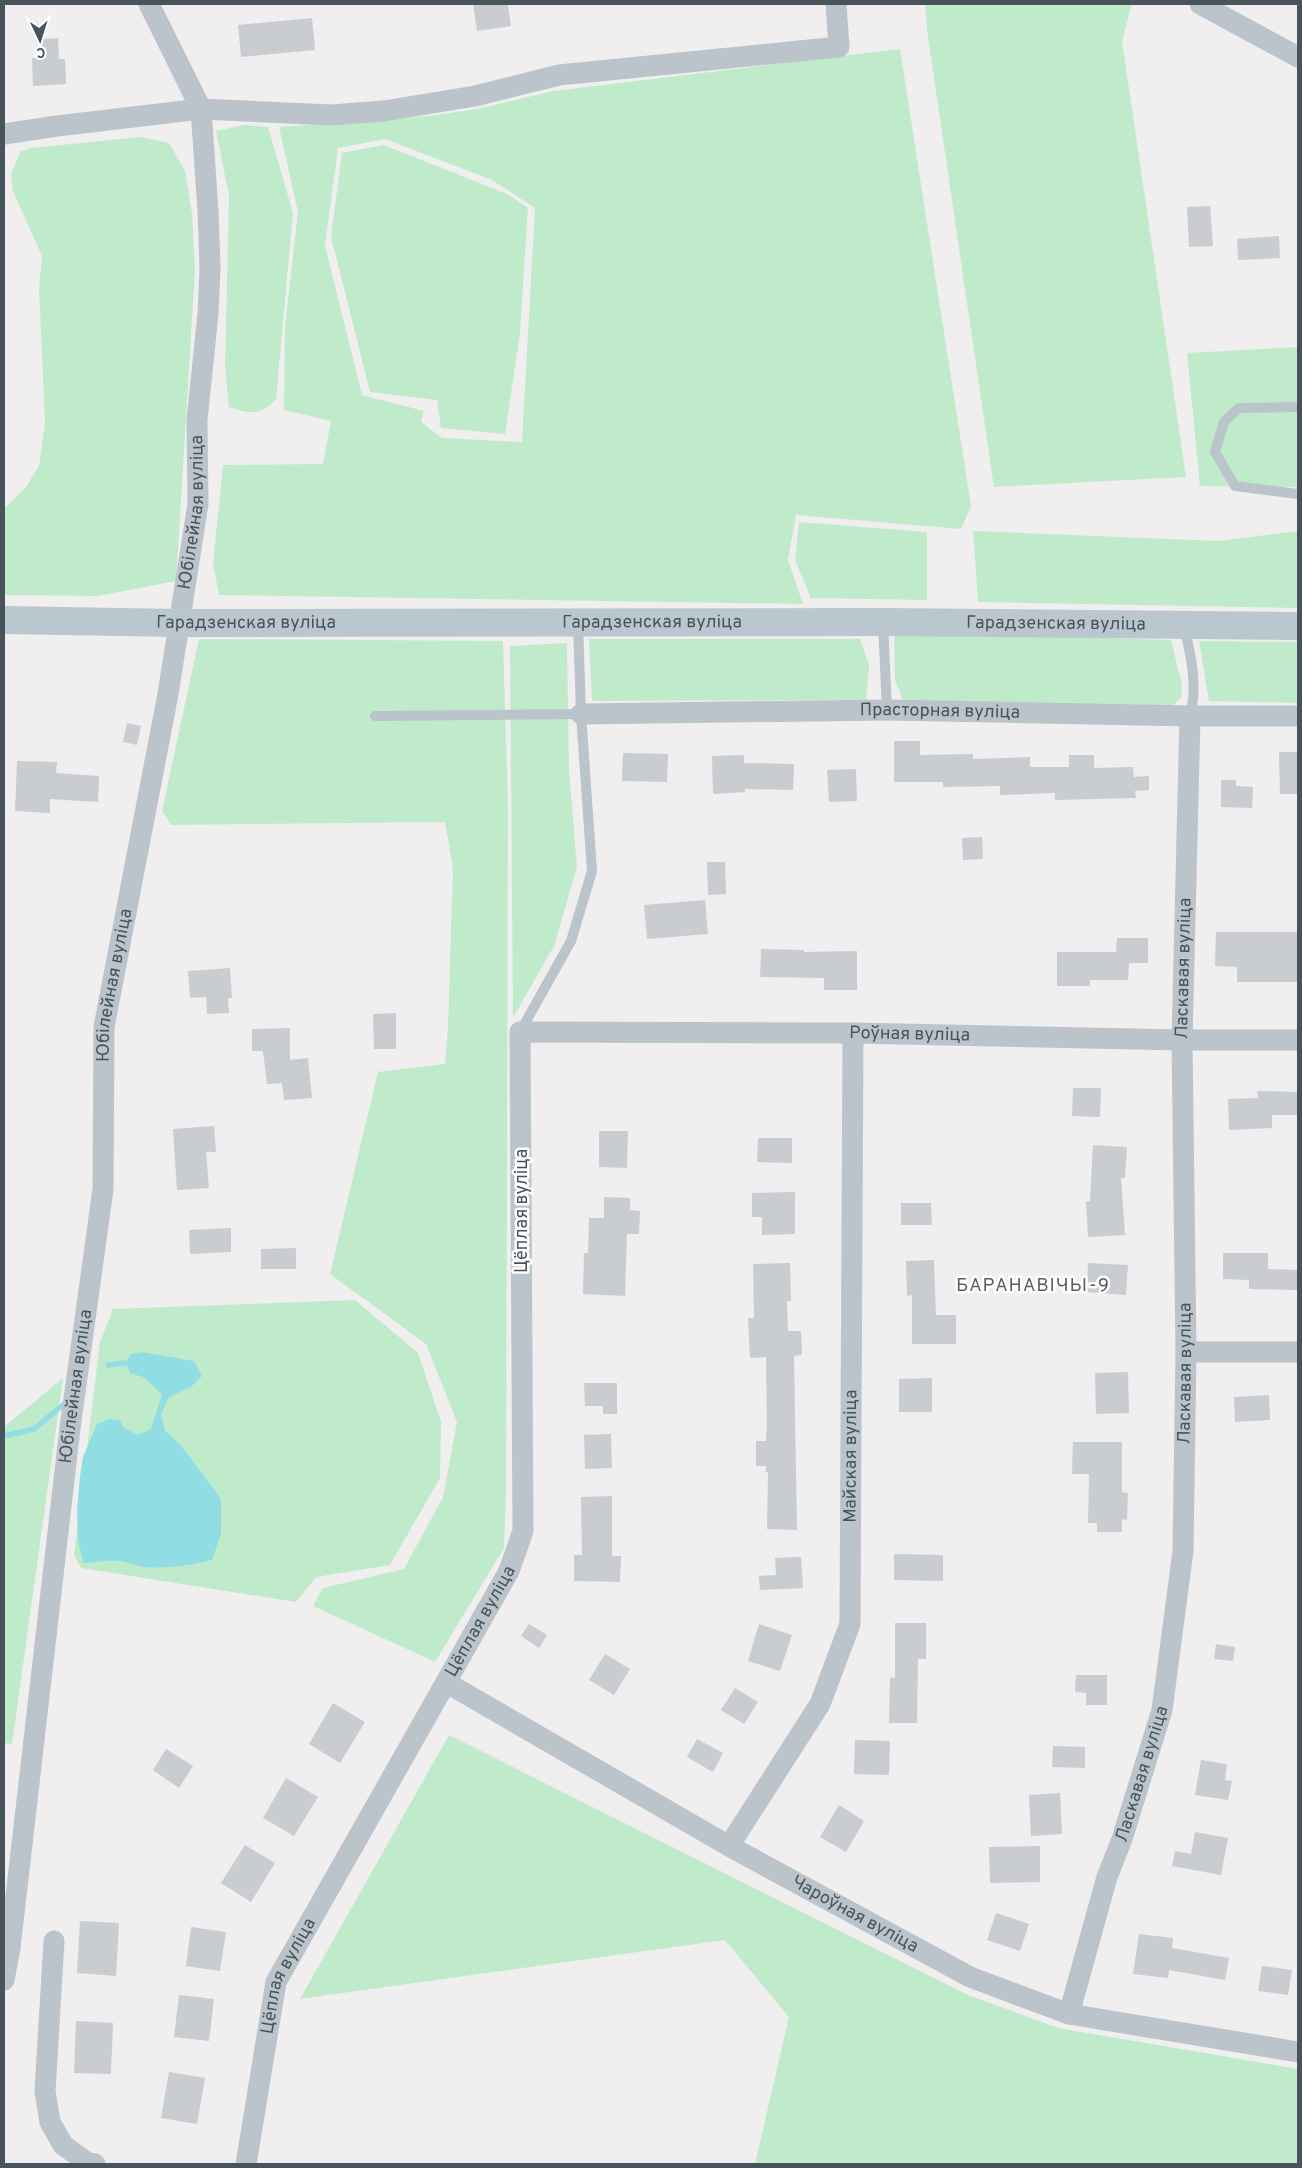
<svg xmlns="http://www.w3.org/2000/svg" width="1302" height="2168" font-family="Overpass,sans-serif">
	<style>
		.green { fill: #c0ebcb; fill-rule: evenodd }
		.water { fill: #90dde4 }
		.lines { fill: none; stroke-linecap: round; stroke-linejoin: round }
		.stream { stroke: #90dde4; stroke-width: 5.5 }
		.building { fill: #c9ccd0 }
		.lane { stroke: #bac4ca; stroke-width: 10 }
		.street { stroke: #bac4ca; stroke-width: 21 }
		.secondary { stroke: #bbc7ce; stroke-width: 28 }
		.labels { text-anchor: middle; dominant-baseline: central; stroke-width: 5; stroke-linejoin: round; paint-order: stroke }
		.street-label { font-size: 18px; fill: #48535a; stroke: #fff }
		.neighbourhood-label { font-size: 19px; letter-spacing: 1px; fill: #5b5f62; stroke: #fff }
	</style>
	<rect width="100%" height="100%" fill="#f0eeee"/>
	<g class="green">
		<polygon points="925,4 1132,4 1122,41 1186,477 994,487 927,30"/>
		<path d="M 900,49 L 971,506 L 961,529 L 796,515 L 788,560 L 803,604 L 219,595 L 213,563 L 223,465 L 323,464 L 331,421 L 284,410 L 285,326 L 298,212 L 279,127 L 430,116 L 477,109 L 554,91 ZM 385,139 L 492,180 L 535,208 L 522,442 L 442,438 L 421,422 L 424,411 L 362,395 L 325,245 L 338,148 Z"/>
		<path d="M 244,125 L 268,127 L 293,213 L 276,399 C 262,416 248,414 229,407 L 225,367 L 229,196 L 216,131 Z"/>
		<polygon points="140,137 169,143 185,171 192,213 195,271 176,581 98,596 4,595 4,509 26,487 39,466 45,423 39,288 42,256 13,191 11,174 21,151 32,148"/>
		<polygon points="384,145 507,194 528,208 520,333 505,434 441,428 437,400 370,392 331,237 342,153"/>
		<polygon points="1298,347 1298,487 1200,486 1187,353"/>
		<polygon points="799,522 927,532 927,600 811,598 795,560"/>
		<polygon points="973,531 1219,541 1298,531 1298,608 978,602"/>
		<polygon points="894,632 1171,640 1182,685 1181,698 1171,707 905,705 895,680"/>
		<polygon points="199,639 503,641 508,807 506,1493 504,1548 435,1662 313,1606 323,1588 404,1569 443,1497 457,1422 426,1344 330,1274 378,1072 445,1064 448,1027 453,869 445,822 171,825 162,811"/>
		<polygon points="589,639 860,639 869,665 866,700 592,701"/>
		<polygon points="1199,641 1298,642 1298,703 1209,701"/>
		<polygon points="567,643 569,770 577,867 554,946 513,1018 510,646"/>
		<polygon points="355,1300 418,1353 441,1422 440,1478 390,1565 316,1577 296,1602 81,1568 74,1555 100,1342 113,1309"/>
		<polygon points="63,1378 12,1744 4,1743 4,1427"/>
		<polygon points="449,1735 968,1995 1058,2028 1298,2069 1298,2164 755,2164 789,2017 725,1940 300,1999"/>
	</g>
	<path class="water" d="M 142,1352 L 194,1361 L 202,1376 L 191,1387 L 169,1397 L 161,1414 L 165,1431 L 179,1443 L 221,1499 L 221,1534 L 212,1560 C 190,1565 168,1569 145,1567 C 136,1566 128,1562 119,1561 C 108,1559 94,1563 83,1563 L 78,1540 L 77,1510 L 80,1476 L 83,1457 L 97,1424 L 108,1419 L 120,1420 L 123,1427 L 138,1435 L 151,1429 L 162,1394 L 143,1377 L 130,1373 L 126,1363 L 131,1354 Z"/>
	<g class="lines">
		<g class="stream">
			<polyline points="108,1365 126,1363"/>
			<polyline points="4,1436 34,1429 63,1405"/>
		</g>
	</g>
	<g class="building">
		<polygon points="473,4 508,4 511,26 477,31"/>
		<polygon points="312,18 315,50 241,57 238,25"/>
		<polygon points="58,38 59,59 65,59 66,84 33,86 32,58 42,58 41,39"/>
		<polygon points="1210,206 1213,246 1189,247 1187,207"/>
		<polygon points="1279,236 1280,258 1238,260 1237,239"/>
		<polygon points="127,723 141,726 137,745 123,742"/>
		<polygon points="894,741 920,741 920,755 973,754 973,759 1030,757 1030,767 1069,767 1069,755 1094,755 1094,768 1133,767 1134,777 1149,776 1149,790 1135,791 1136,798 1055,800 1055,793 1000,795 1000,786 943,787 943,782 894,782"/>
		<polygon points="1279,752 1298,752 1298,794 1280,794"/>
		<polygon points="623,753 668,754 667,782 622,781"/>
		<polygon points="744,755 744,763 794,764 793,790 745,789 745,792 713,794 712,756"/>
		<polygon points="17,761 57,762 56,773 99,776 98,802 50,799 50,813 15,811"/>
		<polygon points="856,769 857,801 829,802 827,770"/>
		<polygon points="1221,780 1236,780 1236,786 1253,787 1252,808 1221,807"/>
		<polygon points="982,837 983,859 963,860 962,838"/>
		<polygon points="707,862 725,862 726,894 708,895"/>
		<polygon points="705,900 708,934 647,939 644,905"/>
		<polygon points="1216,932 1298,932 1298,982 1237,982 1237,967 1215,966"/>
		<polygon points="1117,938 1148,938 1148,963 1129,963 1128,980 1090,980 1090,986 1057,986 1057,952 1116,952"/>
		<polygon points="761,949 804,950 804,952 857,951 857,990 824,990 824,978 760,977"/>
		<polygon points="230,968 232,998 228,998 229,1013 207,1014 206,997 190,998 188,971"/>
		<polygon points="396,1013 396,1049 374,1049 373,1014"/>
		<polygon points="290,1028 290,1060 308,1058 312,1098 284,1100 282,1083 267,1084 263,1051 252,1051 252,1029"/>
		<polygon points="1073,1088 1101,1088 1100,1117 1072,1116"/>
		<polygon points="1257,1091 1298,1092 1298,1115 1272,1115 1272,1128 1229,1130 1228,1099 1258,1098"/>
		<polygon points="214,1126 216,1152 206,1152 209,1188 177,1190 173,1129"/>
		<polygon points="599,1131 628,1131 627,1168 599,1167"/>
		<polygon points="758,1138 792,1138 792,1163 757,1162"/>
		<polygon points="1093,1145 1127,1147 1125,1178 1121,1178 1125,1235 1088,1237 1086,1201 1090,1201"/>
		<polygon points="795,1192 795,1234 762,1235 762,1217 752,1217 752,1193"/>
		<polygon points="604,1197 630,1198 630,1210 640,1211 639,1234 627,1234 625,1296 583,1294 584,1253 588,1253 589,1218 604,1218"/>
		<polygon points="901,1203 931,1203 932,1225 901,1225"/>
		<polygon points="231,1228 231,1252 190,1254 189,1230"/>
		<polygon points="296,1248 296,1269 261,1269 261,1249"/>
		<polygon points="1223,1253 1268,1253 1268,1269 1298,1270 1298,1290 1249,1289 1249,1280 1223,1279"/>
		<polygon points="934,1260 936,1315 956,1315 956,1344 912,1344 912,1295 907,1296 906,1261"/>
		<polygon points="790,1263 791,1301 787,1301 788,1331 801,1331 802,1355 794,1356 797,1530 767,1529 768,1472 766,1472 766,1466 756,1466 756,1441 766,1441 766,1431 767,1431 766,1357 750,1358 748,1318 754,1318 753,1264"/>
		<polygon points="1088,1263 1128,1265 1126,1295 1087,1292"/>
		<polygon points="1128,1372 1129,1413 1096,1414 1095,1373"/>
		<polygon points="932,1378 932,1412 899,1412 899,1379"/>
		<polygon points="584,1383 617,1383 617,1414 603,1414 603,1406 585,1406"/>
		<polygon points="1269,1395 1270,1420 1235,1422 1234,1397"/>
		<polygon points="611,1434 612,1468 585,1469 584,1435"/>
		<polygon points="1073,1442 1122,1442 1122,1492 1128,1493 1127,1520 1122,1519 1122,1532 1097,1532 1097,1523 1088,1523 1089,1474 1072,1474"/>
		<polygon points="612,1496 612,1556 621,1556 620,1582 574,1581 574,1555 582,1555 581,1497"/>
		<polygon points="894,1554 943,1555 943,1581 894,1580"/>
		<polygon points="796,1557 801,1557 803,1588 760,1590 759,1576 776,1575 775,1558"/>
		<polygon points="895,1623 926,1623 926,1659 918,1659 917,1723 889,1723 890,1678 895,1678"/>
		<polygon points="529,1624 547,1635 539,1648 521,1636"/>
		<polygon points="759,1624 792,1635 780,1671 748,1661"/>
		<polygon points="1216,1644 1235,1647 1233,1661 1214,1659"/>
		<polygon points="605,1654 630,1669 614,1695 589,1680"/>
		<polygon points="1076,1675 1107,1675 1107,1705 1086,1705 1086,1693 1075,1692"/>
		<polygon points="735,1688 758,1702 744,1724 721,1710"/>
		<polygon points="333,1703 365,1722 340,1763 309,1744"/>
		<polygon points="697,1739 723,1753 713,1772 687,1757"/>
		<polygon points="855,1740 890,1741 889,1775 854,1774"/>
		<polygon points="1053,1746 1085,1747 1085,1768 1052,1767"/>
		<polygon points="166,1749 193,1766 179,1788 153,1770"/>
		<polygon points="1201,1760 1227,1764 1225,1780 1232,1781 1228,1800 1195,1795"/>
		<polygon points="286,1778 318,1797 294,1836 263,1818"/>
		<polygon points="1060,1793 1062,1834 1031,1836 1029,1795"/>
		<polygon points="839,1805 864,1821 846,1852 820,1837"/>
		<polygon points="1195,1832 1228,1838 1221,1875 1172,1866 1175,1851 1191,1854"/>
		<polygon points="245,1845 275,1863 251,1902 221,1883"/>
		<polygon points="1040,1846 1040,1882 990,1883 989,1847"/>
		<polygon points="996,1913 1029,1924 1020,1951 987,1940"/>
		<polygon points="80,1921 119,1923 116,1976 77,1973"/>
		<polygon points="191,1927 226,1932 220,1971 186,1966"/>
		<polygon points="1139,1934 1173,1938 1172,1948 1229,1958 1225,1980 1169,1970 1168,1978 1133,1974"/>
		<polygon points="1262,1966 1292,1970 1288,1995 1258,1991"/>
		<polygon points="179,1995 214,1999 209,2041 174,2037"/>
		<polygon points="76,2021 113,2023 111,2074 74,2073"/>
		<polygon points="169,2072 205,2078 197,2124 161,2118"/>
	</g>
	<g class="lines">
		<g class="lane">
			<polyline points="1298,407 1239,408 1224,422 1215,452 1235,486 1298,494"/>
			<polyline points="883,623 887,710"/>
			<path d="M 1184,626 C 1191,655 1198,687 1190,716"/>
			<polyline points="375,716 581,714"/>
			<polyline points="520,1032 571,941 592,871 581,714 578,623"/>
		</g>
		<g class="street">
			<polyline points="1200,4 1298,57"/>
			<polyline points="4,134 57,126 201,109 331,115 384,111 475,96 559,75 839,47 836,4"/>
			<path id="s1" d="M 581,714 L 887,710 L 1190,716 L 1298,716"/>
			<polyline points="1186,1352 1298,1352"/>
			<path id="s2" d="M 447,1683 L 729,1846 L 970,1977 L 1069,2014 L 1298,2052"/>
			<path id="s3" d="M 729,1846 L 820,1704 L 850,1624 L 853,1033"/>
			<polyline points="54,1941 45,2091 50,2122 63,2145 88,2163 95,2164"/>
			<path id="s4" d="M 4,1980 L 10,1948 L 70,1428 L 103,1189 L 104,1027 L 168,694 L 198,504 L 197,420 L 208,314 L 210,267 L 208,211 L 201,109 L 149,4"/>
			<path id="s5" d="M 1069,2014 L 1107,1877 L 1122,1839 L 1162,1710 L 1183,1551 L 1186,1352 L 1182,1040 L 1190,716"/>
			<path id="s6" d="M 246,2164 L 276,1982 L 509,1571 L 523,1531 L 520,1032 L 853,1033 L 1182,1040 L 1298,1040"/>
		</g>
		<path class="secondary" id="s7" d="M 4,620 L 179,623 L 883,622 L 1298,626"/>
	</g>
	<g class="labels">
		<g class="street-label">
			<text stroke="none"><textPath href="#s4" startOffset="1482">Юбілейная вуліца</textPath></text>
			<text stroke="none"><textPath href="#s7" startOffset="648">Гарадзенская вуліца</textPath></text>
			<text stroke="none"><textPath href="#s7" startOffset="242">Гарадзенская вуліца</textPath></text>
			<text stroke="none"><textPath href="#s7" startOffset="1052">Гарадзенская вуліца</textPath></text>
			<text stroke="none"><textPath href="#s1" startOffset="359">Прасторная вуліца</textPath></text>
			<text stroke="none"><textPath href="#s5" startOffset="1061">Ласкавая вуліца</textPath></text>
			<text stroke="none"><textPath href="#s4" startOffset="1002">Юбілейная вуліца</textPath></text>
			<text stroke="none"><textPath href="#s6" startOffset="1588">Роўная вуліца</textPath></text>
			<text transform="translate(522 1211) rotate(-90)">Цёплая вуліца</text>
			<text stroke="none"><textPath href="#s5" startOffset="656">Ласкавая вуліца</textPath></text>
			<text stroke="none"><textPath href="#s4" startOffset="598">Юбілейная вуліца</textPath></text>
			<text stroke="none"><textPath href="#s3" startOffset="422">Майская вуліца</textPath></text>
			<text stroke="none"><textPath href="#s6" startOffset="599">Цёплая вуліца</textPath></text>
			<text stroke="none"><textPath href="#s5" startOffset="251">Ласкавая вуліца</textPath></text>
			<text stroke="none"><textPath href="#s2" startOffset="469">Чароўная вуліца</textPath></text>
			<text stroke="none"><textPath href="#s6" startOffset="194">Цёплая вуліца</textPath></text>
		</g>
		<g class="neighbourhood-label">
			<text x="1033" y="1286">БАРАНАВІЧЫ-9</text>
		</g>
	</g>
	<rect width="1302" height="2168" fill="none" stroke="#48535a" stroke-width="10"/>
	<g transform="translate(40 40) rotate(176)" stroke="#ffffff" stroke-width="4" paint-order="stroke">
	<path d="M0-4L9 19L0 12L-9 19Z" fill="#48535a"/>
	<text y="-8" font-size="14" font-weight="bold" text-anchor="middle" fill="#48535a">С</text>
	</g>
</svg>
